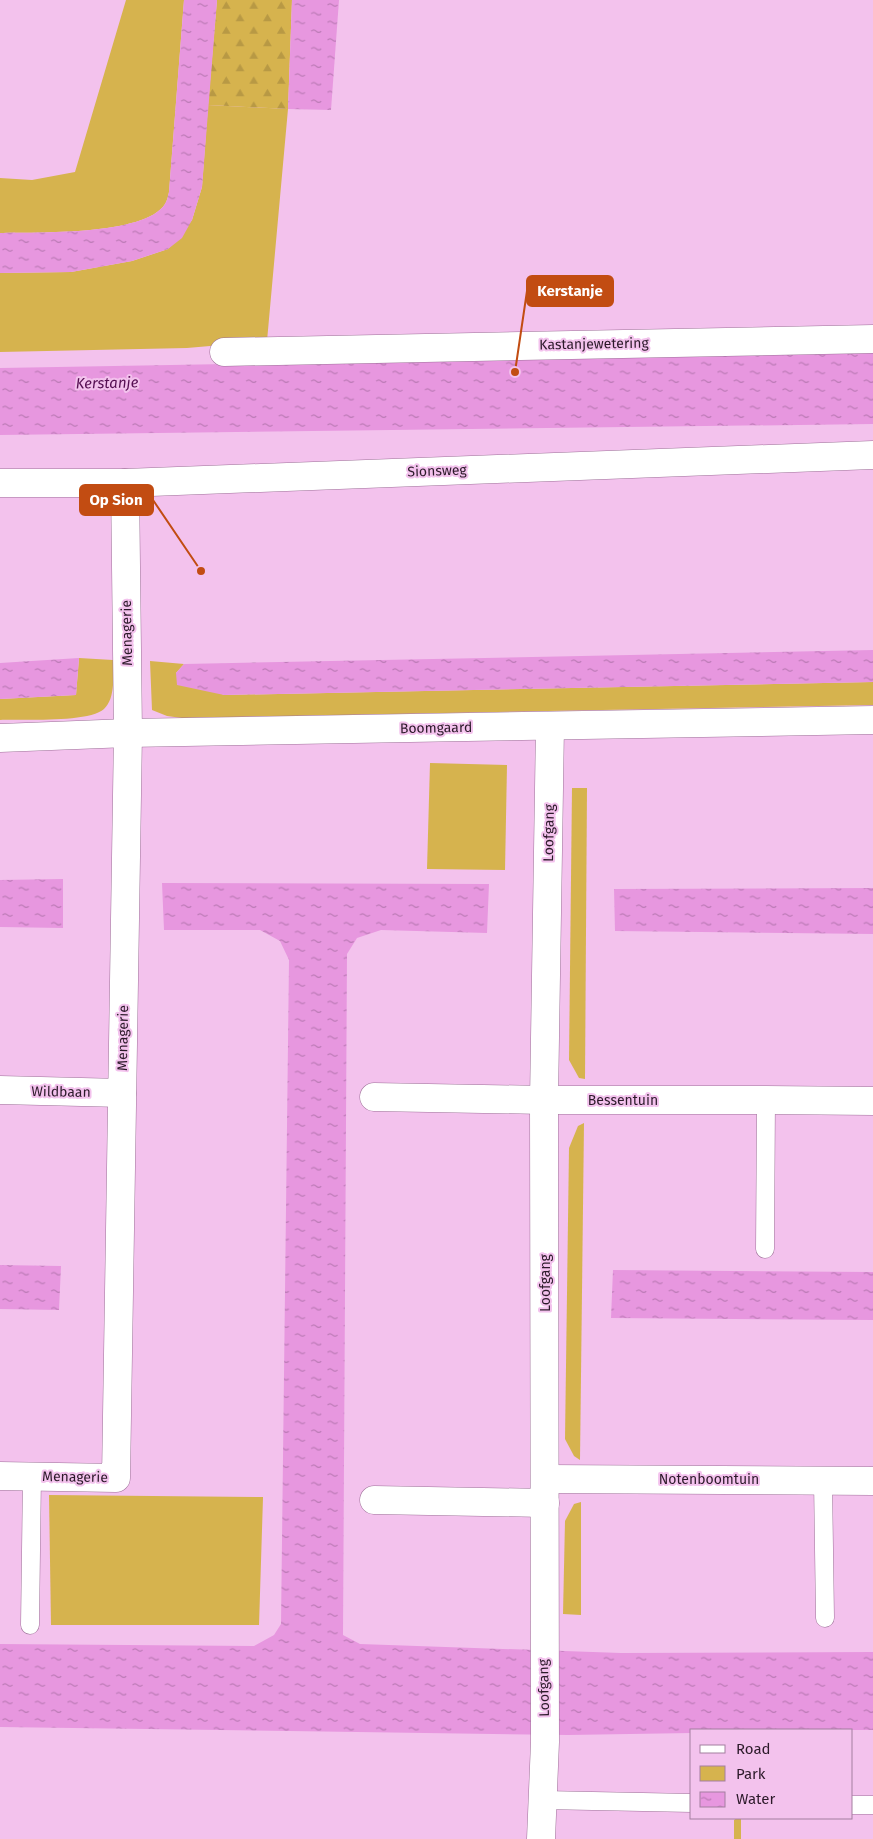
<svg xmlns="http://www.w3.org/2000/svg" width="873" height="1839" font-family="'Fira Sans',sans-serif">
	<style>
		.green { fill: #d6b34e }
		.forest { fill: url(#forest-firs) }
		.water { fill: url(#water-ripples) }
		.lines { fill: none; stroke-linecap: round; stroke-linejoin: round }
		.service-casing { stroke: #9e7199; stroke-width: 19 }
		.minor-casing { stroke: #9e7199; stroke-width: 29 }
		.service { stroke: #fff; stroke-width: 18 }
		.minor { stroke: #fff; stroke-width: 28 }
		.labels { text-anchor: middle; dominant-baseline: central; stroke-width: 4; stroke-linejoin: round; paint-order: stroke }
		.street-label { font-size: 14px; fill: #2c1a2a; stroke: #f3c2ed }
		.water-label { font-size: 15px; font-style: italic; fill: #550e52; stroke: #f3c2ed }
		.leader { fill: none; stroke: #c24c12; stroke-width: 2 }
		.callout-dot { fill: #c24c12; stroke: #f3c2ed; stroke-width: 2 }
		.callout { fill: #c24c12; stroke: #c24c12; stroke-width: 2 }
		.callout-label { font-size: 15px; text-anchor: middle; font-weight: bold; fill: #fff }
	</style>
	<defs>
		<pattern id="forest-firs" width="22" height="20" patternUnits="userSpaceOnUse" patternTransform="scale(1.25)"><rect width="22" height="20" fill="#d6b34e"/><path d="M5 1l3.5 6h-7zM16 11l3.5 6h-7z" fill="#b89944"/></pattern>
		<pattern id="water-ripples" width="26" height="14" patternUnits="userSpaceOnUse" patternTransform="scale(1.25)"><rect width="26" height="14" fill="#e797df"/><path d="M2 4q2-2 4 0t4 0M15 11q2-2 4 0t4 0" fill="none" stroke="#bb7ab5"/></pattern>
	</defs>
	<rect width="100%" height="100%" fill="#f3c2ed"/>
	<g class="green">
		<path d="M 126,0 L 184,0 L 169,192 C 168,196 167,201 165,204 C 145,236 35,232 0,233 L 0,178 L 32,180 L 75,172 Z"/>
		<polygon points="208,105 288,109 267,341 187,348 0,352 0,273 71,272 132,261 168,249 192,220 202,187"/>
		<path d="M 79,658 L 113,660 C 113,674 116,698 104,709 C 89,723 22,719 0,720 L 0,699 L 76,695 Z"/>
		<polygon points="150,661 184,664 176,673 224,695 873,682 873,705 182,718 167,716 152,710"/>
		<polygon points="430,763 507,765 505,870 427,869"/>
		<polygon points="572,788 587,788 585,1079 579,1078 569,1060"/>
		<polygon points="584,1123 580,1460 574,1456 565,1439 569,1148 578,1126"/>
		<polygon points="49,1495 263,1497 259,1625 51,1625"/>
		<polygon points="581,1502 581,1615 563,1614 565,1521 574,1504"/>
		<polygon points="737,1818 741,1818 741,1839 734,1839 734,1820"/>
	</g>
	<polygon class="forest" points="217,0 292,0 288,109 208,105"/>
	<g class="water">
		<path d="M 184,0 L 217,0 L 202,187 L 192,220 L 182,238 L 168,249 L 132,261 L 71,272 L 0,273 L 0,233 C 35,232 145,236 165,204 C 167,201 168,196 169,192 Z"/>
		<polygon points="292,0 339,0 331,110 288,109"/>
		<polygon points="873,353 873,424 0,435 0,368"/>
		<polygon points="873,650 873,682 224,695 177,685 176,673 184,664"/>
		<polygon points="79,658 76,695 0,699 0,663"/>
		<polygon points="63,879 63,928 0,927 0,880"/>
		<polygon points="162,883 489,884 487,933 381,930 357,938 347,954 343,1635 360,1644 621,1653 873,1652 873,1730 692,1730 692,1733 568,1735 0,1727 0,1644 254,1646 274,1635 281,1624 289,960 280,941 260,930 164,930"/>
		<polygon points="873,888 873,934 615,931 614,889"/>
		<polygon points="0,1265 61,1266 59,1310 0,1309"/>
		<polygon points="613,1270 873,1272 873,1320 611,1318"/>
	</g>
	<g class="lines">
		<defs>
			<g id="service">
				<polyline points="765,1249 766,1100"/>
				<polyline points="823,1480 825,1618"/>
				<polyline points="30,1625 32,1476"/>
				<polyline points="543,1800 692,1803"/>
				<polyline points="852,1805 873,1805"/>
			</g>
			<g id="minor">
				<polyline points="224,352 873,339"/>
				<polyline points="0,483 125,483 873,455"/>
				<polyline points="0,738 128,733 873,720"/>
				<polyline points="0,1090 122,1093"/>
				<polyline points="374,1097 544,1100 766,1100 873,1101"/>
				<polyline points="0,1476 116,1478 128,733 125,483"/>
				<polyline points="546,1479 873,1481"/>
				<polyline points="374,1500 545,1503"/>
				<polyline points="541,1839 545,1742 544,1100 550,726"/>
			</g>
		</defs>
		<use href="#service" class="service-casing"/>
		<use href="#minor" class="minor-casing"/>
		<use href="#service" class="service"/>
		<use href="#minor" class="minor"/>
	</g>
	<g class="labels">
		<g class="street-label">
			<text transform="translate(594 344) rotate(-1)">Kastanjewetering</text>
			<text transform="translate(437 471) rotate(-2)">Sionsweg</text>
			<text transform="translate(127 633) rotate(-91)">Menagerie</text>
			<text transform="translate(436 728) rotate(-1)">Boomgaard</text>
			<text transform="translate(549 833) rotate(-89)">Loofgang</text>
			<text transform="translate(123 1038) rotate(-89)">Menagerie</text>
			<text transform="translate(61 1092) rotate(1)">Wildbaan</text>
			<text x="623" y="1100">Bessentuin</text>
			<text transform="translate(545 1283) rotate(-90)">Loofgang</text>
			<text transform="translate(75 1477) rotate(1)">Menagerie</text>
			<text x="709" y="1479">Notenboomtuin</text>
			<text transform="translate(544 1688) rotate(-91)">Loofgang</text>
		</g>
		<g class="water-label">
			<text transform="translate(107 383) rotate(-1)">Kerstanje</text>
		</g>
	</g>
	<path class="leader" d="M515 372L527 291M201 571L153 500"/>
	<g class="callout-dot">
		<circle cx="515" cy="372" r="5"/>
		<circle cx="201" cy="571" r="5"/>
	</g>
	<g class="callout">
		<rect x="527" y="276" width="86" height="30" rx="5"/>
		<rect x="80" y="485" width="73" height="30" rx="5"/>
	</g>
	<g class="callout-label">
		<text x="570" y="296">Kerstanje</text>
		<text x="116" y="505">Op Sion</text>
	</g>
	<rect x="690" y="1729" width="162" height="90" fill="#f3c2ed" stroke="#a37f9f"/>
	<rect x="700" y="1745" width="25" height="8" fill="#ffffff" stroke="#a37f9f"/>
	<text x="736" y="1754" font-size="15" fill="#2c1a2a">Road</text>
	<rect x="700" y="1766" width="25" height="15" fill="#d6b34e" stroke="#a37f9f"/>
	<text x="736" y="1779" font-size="15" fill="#2c1a2a">Park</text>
	<rect x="700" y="1792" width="25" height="15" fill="url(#water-ripples)" stroke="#a37f9f"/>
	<text x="736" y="1804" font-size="15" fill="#2c1a2a">Water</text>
</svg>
